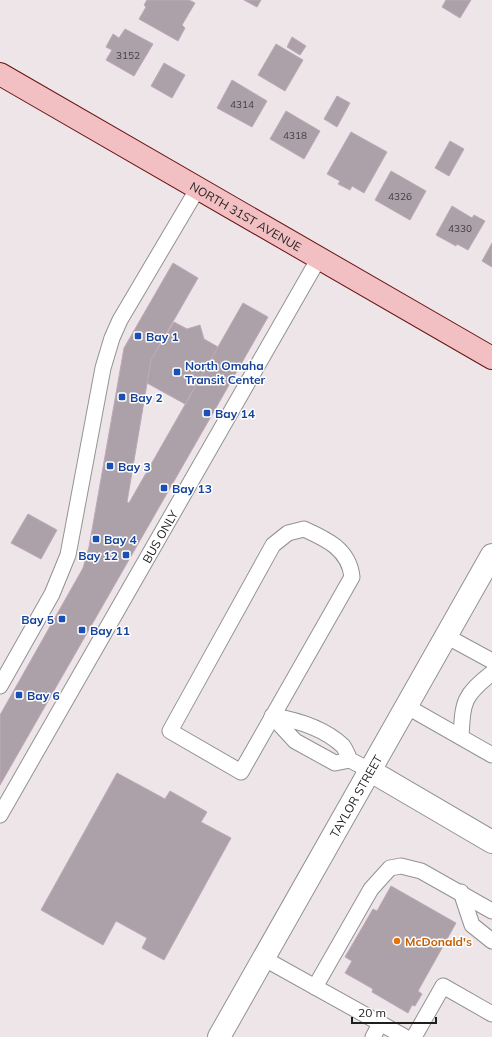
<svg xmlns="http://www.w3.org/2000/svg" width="492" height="1037" font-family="Mulish,sans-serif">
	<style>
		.building { fill: #aca1a8; stroke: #bea9b7 }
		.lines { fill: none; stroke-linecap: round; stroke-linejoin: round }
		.lane-casing { stroke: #929292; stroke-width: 17 }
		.street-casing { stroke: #929292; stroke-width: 24 }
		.secondary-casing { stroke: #681212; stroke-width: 24 }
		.lane { stroke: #fff; stroke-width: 15 }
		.street { stroke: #fff; stroke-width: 22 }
		.secondary { stroke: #f2bfc2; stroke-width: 22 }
		.transit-dot { fill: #1a4fb4; stroke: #fff; stroke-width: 1.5 }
		.food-dot { fill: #e8710a; stroke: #fff; stroke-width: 1.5 }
		.labels { text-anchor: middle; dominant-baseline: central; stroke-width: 3; stroke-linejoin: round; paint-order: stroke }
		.number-label { font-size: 10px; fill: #423f40 }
		.street-label { font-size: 12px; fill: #1e1e1e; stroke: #fff }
		.transit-label { font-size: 12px; font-weight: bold; fill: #164399; stroke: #fff; text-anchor: start }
		.food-label { font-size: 12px; font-weight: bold; fill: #c56008; stroke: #fff; text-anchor: start }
	</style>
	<rect width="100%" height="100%" fill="#eee5e9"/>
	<g class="building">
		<polygon points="147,0 189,0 195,3 182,25 185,28 178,41 139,19 146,7 144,5"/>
		<polygon points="244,0 261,0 257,7"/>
		<polygon points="446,0 471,0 460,18 442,7"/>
		<polygon points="125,29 153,44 134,76 106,60 112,50 106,47 113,34 119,38"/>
		<polygon points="292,37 306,46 300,55 287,47"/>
		<polygon points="276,44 303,60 285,91 258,75"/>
		<polygon points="164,63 185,75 172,98 151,86"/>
		<polygon points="232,80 267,101 252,127 217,108"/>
		<polygon points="337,96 350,103 337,127 324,119"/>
		<polygon points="286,111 320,131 304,159 270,139"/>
		<polygon points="351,132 387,152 364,193 352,186 350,190 338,184 340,181 327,174"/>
		<polygon points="450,141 464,149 449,176 435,168"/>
		<polygon points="391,171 426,191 410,220 375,200"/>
		<polygon points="452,206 472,218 474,215 485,221 468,250 457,244 456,246 436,235"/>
		<polygon points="492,243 492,267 482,261"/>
		<polygon points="173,263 198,278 151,360 127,502 129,503 243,303 268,317 0,785 0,715 83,568 89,547 124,348"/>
		<polygon points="174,322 187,329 200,325 204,339 218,347 185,404 147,383 151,360"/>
		<polygon points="28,514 57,530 41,559 11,543"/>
		<polygon points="117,773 165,799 170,791 207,812 201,822 231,838 164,960 142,948 147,938 116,921 103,945 41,910"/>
		<polygon points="391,886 456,923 418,991 422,994 415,1006 412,1005 408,1013 372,992 373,989 345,973 352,961 345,957 373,909 377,911"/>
	</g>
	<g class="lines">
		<defs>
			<g id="lane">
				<path d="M 304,529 C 326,539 349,549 352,577 L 241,772 L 170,731 L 273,545 L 288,533 Z"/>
				<polyline points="446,636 492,661"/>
				<polyline points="0,686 52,594 68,555 103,368 112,338 120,320 198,188"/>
				<polyline points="406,706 492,755"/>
				<path d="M 461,737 C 463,701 463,696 492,673"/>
				<path d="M 350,760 C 348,756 346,750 343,746 C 324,728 297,720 272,716 L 295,741 L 335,763 L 350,760 L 369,770"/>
				<path id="s1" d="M 0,815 L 319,258"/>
				<polyline points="461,892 472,925 492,941"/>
				<polyline points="263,958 405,1037"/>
				<polyline points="315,987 371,889 390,868 401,866 421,871 492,911"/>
				<polyline points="373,1037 380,1024"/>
				<polyline points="414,1037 443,986 492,1014"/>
			</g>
			<g id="street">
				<polyline points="369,770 492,842"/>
				<path id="s2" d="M 219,1037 L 492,555"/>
			</g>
			<g id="secondary">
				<path id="s3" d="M 0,74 L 492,358"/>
			</g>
		</defs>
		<use href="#lane" class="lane-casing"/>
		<use href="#street" class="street-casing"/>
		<use href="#secondary" class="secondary-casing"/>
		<use href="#lane" class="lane"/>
		<use href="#street" class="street"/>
		<use href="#secondary" class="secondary"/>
	</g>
	<g class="transit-dot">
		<rect x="134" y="332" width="8" height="8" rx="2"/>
		<rect x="173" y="368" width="8" height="8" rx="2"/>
		<rect x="118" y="393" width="8" height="8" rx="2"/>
		<rect x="203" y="409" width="8" height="8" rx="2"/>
		<rect x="106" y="462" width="8" height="8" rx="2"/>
		<rect x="160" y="484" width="8" height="8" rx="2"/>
		<rect x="92" y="535" width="8" height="8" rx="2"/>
		<rect x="122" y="551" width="8" height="8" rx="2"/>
		<rect x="58" y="615" width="8" height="8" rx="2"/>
		<rect x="78" y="626" width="8" height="8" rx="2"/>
		<rect x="15" y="691" width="8" height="8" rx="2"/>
	</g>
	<circle class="food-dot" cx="397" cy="941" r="4"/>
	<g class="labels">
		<g class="number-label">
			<text x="128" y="55">3152</text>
			<text x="242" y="104">4314</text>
			<text x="295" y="135">4318</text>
			<text x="400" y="196">4326</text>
			<text x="460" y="228">4330</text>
		</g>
		<g class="street-label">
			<text stroke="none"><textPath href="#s3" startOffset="284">NORTH 31ST AVENUE</textPath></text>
			<text stroke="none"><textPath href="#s1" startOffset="321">BUS ONLY</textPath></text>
			<text stroke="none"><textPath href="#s2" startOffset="277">TAYLOR STREET</textPath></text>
		</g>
		<g class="transit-label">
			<text x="146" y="336">Bay 1</text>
			<text x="185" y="365">North Omaha<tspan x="185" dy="14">Transit Center</tspan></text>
			<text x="130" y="397">Bay 2</text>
			<text x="215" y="413">Bay 14</text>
			<text x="118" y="466">Bay 3</text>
			<text x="172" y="488">Bay 13</text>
			<text x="104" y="539">Bay 4</text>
			<text x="118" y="555" text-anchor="end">Bay 12</text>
			<text x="54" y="619" text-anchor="end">Bay 5</text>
			<text x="90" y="630">Bay 11</text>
			<text x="27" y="695">Bay 6</text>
		</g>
		<g class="food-label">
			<text x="405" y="941">McDonald's</text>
		</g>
	</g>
	<path d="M352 1017v6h84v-6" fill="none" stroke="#1e1e1e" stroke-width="2"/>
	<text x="358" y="1017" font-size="12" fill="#1e1e1e" stroke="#ffffff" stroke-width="3" paint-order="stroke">20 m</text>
</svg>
